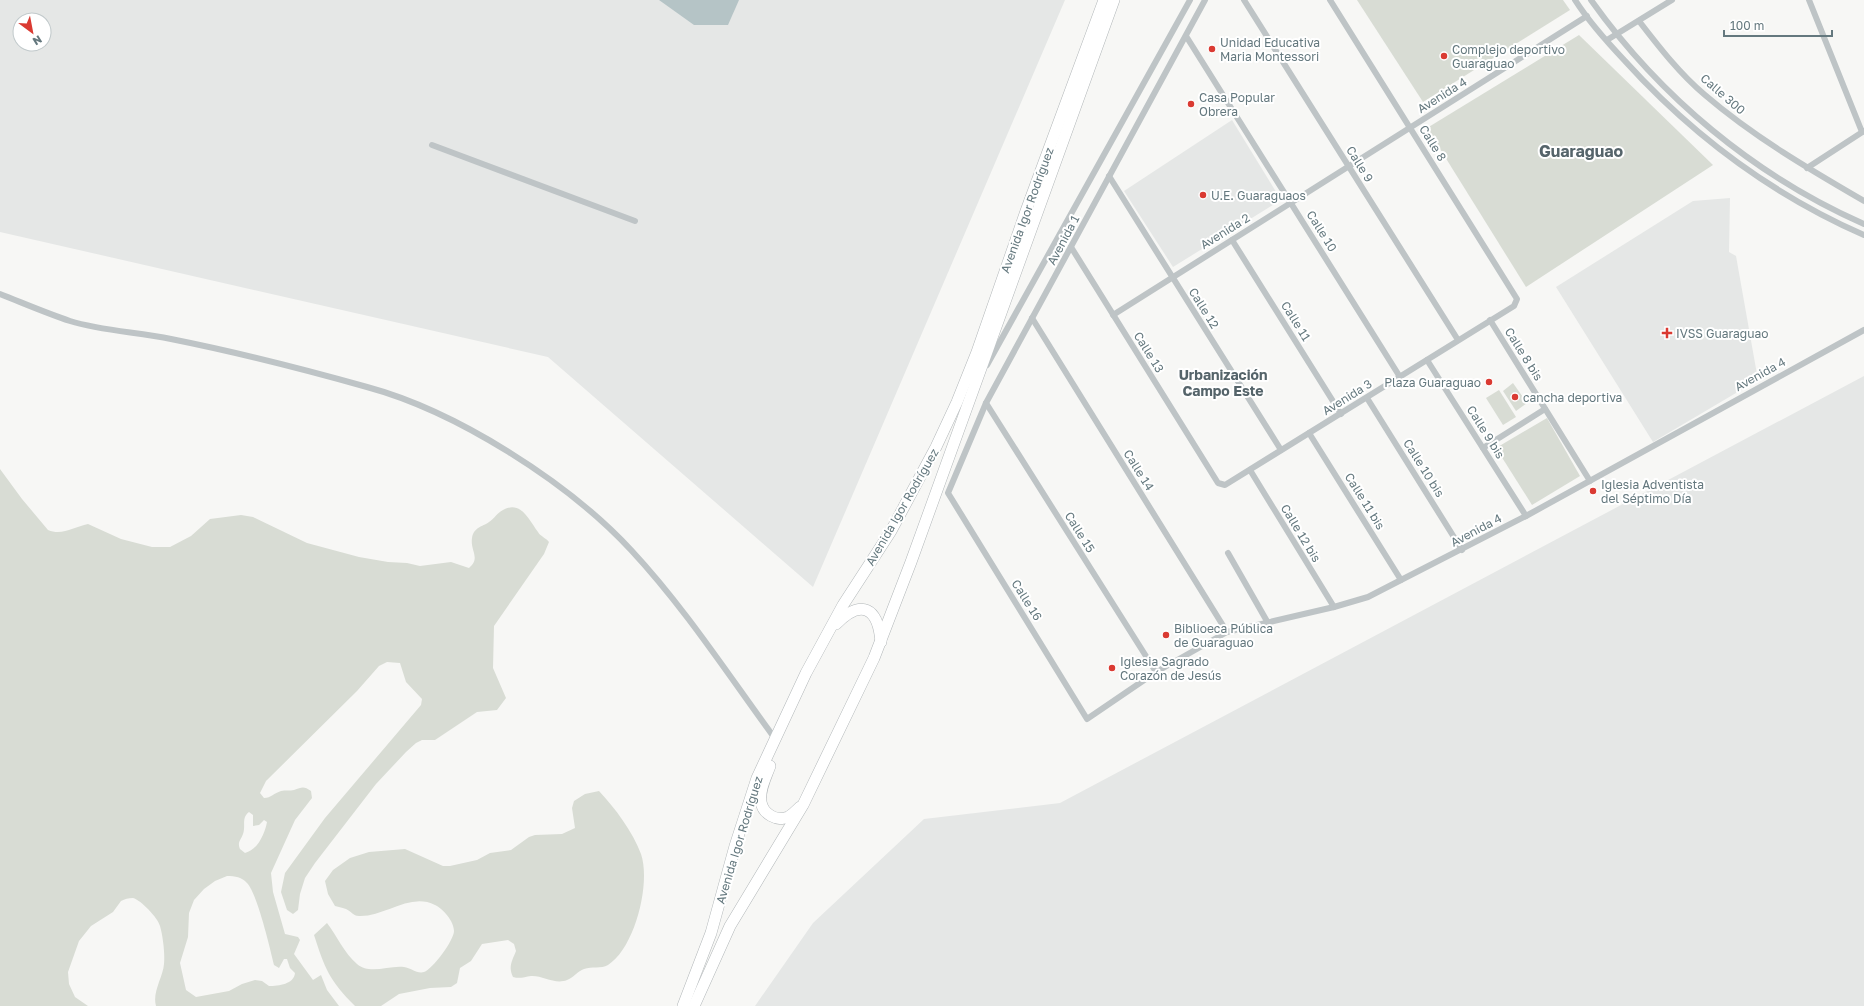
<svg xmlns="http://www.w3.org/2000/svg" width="1864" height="1006" font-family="'Golos Text',sans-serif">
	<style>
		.built { fill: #e5e7e6; fill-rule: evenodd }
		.green { fill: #d8dcd4; fill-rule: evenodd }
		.water { fill: #b5c4c6 }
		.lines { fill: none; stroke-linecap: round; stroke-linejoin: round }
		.highway-casing { stroke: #b2b7b9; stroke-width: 12 }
		.street { stroke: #bec4c6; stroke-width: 6 }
		.highway { stroke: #fff; stroke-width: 11 }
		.poi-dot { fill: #da3a32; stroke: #fff; stroke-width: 1.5 }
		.labels { text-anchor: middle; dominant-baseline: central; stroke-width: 4; stroke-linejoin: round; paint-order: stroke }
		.poi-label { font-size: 12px; fill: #64787e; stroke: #fff; text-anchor: start }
		.street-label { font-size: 12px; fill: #64787e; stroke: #fff }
		.quarter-label { font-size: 14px; font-weight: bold; fill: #55646a; stroke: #fff }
		.district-label { font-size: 16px; font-weight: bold; fill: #55646a; stroke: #fff }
	</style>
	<rect width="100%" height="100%" fill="#f7f7f5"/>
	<g class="built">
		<path d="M 0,0 L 1065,0 L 813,587 L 548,357 L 0,232 ZM 20,20 L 44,20 L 44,44 L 20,44 Z"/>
		<polygon points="1232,120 1281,200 1173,267 1124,191"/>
		<polygon points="1730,198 1729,252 1736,256 1758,380 1653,442 1556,287 1693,201"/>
		<polygon points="1864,376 1864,1006 755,1006 813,923 924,819 1060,803"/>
	</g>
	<g class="green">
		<polygon points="1357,0 1563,0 1570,10 1423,102"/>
		<polygon points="1579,35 1713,165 1526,287 1427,128"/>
		<polygon points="1513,383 1527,403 1516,411 1503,391"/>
		<polygon points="1499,390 1516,417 1503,425 1486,398"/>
		<polygon points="1547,418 1580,476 1532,505 1496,448"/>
		<path d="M 0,469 L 22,499 L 48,530 C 62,536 74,527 88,524 L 121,539 L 152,547 L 170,547 L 191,536 L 210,519 L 241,515 L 253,517 L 307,543 L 359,557 L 388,562 L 407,563 L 420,566 L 451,562 L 469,568 C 481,558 470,551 472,538 C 474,527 482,527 489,522 C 494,519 497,513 503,510 C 521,500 529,520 538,532 C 540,536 546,538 549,542 L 544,554 L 494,626 L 493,668 L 506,698 L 497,710 L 477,712 L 435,740 L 422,740 L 416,743 L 406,752 L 376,784 L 315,863 L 305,878 L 300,894 L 298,910 L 293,914 L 287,910 L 281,892 L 285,873 L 325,818 L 421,705 L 422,699 L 406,682 L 400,663 L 387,662 L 379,666 L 357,691 L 266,781 L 260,793 L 264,798 C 271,798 274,793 281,791 C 285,790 290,791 294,790 C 302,787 304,786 311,791 L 312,798 L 295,820 L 271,873 L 273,892 L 285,934 L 298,937 L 300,940 L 294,954 L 313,980 L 321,975 L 327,990 L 339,1006 L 156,1006 C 152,992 163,977 164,964 C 165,953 163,937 160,926 C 158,918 141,900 133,898 C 128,898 125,899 121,901 L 113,912 L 91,926 L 79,941 L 68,972 L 69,984 L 75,997 L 88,1006 L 0,1006 ZM 249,812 L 253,815 L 253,826 L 259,825 L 264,820 L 267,822 C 265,833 258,850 245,853 L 240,849 C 237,842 241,840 243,834 C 246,826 241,818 249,812 ZM 227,876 C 235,876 242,877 247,883 C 257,893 270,948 274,965 L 279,968 L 284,959 L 287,959 L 290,968 L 295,973 C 294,984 279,986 269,986 L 262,981 L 255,980 L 242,984 L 229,991 L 196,997 L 186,990 L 180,963 L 188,937 L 189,913 L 194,900 L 204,889 L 215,881 Z"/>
		<path d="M 599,791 C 615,808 633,832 641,854 C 651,883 635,948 608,965 C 601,969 592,966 584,969 C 578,971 573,978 567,980 C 555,985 542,975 531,976 C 524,977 520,979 513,977 C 508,967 512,961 516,951 L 514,944 L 508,940 L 482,944 L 471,961 L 460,968 L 457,983 L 451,987 L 430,988 L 399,994 L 381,1006 L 355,1006 C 329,980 325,969 314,935 L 327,923 C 337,936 344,953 357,964 C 370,975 389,965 404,967 C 411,968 417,974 424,972 C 433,969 454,940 454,931 C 454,921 443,909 435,905 C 410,892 385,917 359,916 C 353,916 351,911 346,909 C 343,908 339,907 335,906 L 328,894 L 325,881 L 333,870 L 350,858 L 369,852 L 405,849 L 443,866 L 450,866 L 477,860 L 490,853 L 511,850 L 529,837 L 535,835 L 562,834 L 575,828 L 572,808 L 574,801 L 585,794 Z"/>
	</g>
	<polygon class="water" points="659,0 739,0 728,25 694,25"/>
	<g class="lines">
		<defs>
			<g id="highway">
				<path d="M 836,624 C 862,598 878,608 881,642"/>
				<path d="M 770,766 C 766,777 759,790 761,802 C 763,814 777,822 788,817 C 792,815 796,811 800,807"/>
				<polyline points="683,1006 711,933 735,846 757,778 806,673 843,605 891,531 936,447 957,402 977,352 1026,211 1104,0"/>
				<polyline points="694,1006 730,926 803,805 874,658 911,562 1114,0"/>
			</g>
		</defs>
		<use href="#highway" class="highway-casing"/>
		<g class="street">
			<polyline points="1205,0 986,403 948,493 1087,719 1156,672 1227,632 1334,607 1368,597 1401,580 1526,516 1864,330"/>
			<polyline points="1244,0 1458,340"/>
			<path d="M 1575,0 C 1589,22 1607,42 1625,61 C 1692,135 1773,195 1864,235"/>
			<path d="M 1591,0 C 1660,97 1755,176 1864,224"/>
			<polyline points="1809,0 1862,132"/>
			<path d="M 1639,21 C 1659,47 1680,74 1705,95 C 1754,137 1809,169 1864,201"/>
			<polyline points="1186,36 1400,377"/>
			<polyline points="1607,40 1672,0"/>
			<polyline points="432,145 635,221"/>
			<polyline points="1807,168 1864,131"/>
			<polyline points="1109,176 1281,450"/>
			<polyline points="1232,240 1341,414"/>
			<polyline points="1071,247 1218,483 1225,485 1514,306 1517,299 1330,0"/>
			<path d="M 0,294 C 23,303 46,313 70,321 C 102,331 138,332 171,339 C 236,352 303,369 367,387 C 456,411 568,482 631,550 C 685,608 729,676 776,740"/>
			<polyline points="1113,315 1587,16"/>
			<polyline points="1032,318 1227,632"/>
			<polyline points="1490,320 1590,481"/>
			<polyline points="1427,360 1526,516"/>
			<polyline points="987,365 1190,0"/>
			<polyline points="1367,398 1462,550"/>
			<polyline points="986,403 1156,672"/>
			<polyline points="1309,433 1401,580"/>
			<polyline points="1483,448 1545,409"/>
			<polyline points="1250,470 1334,607"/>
			<polyline points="1228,553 1268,623"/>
		</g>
		<use href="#highway" class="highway"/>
	</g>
	<g class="poi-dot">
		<circle cx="1212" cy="49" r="4"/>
		<circle cx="1444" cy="56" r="4"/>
		<circle cx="1191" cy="104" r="4"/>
		<circle cx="1203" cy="195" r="4"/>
		<path d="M1665 327h4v4h4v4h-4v4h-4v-4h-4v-4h4z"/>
		<circle cx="1489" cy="382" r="4"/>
		<circle cx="1515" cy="397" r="4"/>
		<circle cx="1593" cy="491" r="4"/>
		<circle cx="1166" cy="635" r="4"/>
		<circle cx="1112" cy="668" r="4"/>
	</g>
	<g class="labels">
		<g class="poi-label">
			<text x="1220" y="42">Unidad Educativa<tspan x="1220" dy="14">Maria Montessori</tspan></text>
			<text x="1452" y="49">Complejo deportivo<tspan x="1452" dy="14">Guaraguao</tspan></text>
			<text x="1199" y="97">Casa Popular<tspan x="1199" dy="14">Obrera</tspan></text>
			<text x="1211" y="195">U.E. Guaraguaos</text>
			<text x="1676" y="333">IVSS Guaraguao</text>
			<text x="1481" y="382" text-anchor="end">Plaza Guaraguao</text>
			<text x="1523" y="397">cancha deportiva</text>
			<text x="1601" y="484">Iglesia Adventista<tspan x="1601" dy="14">del Séptimo Día</tspan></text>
			<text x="1174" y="628">Biblioeca Pública<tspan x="1174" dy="14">de Guaraguao</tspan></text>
			<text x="1120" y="661">Iglesia Sagrado<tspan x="1120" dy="14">Corazón de Jesús</tspan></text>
		</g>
		<g class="street-label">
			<text transform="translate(1723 94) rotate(41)">Calle 300</text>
			<text transform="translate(1442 95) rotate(-32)">Avenida 4</text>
			<text transform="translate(1433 143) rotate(58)">Calle 8</text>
			<text transform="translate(1360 164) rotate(58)">Calle 9</text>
			<text transform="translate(1027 210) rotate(-70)">Avenida Igor Rodríguez</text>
			<text transform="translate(1225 231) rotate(-32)">Avenida 2</text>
			<text transform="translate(1322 231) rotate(58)">Calle 10</text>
			<text transform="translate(1063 240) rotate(-62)">Avenida 1</text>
			<text transform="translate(1204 308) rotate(58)">Calle 12</text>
			<text transform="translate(1296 321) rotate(58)">Calle 11</text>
			<text transform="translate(1149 352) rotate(58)">Calle 13</text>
			<text transform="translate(1524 354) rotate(58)">Calle 8 bis</text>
			<text transform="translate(1760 374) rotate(-29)">Avenida 4</text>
			<text transform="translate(1347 397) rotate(-32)">Avenida 3</text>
			<text transform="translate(1486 432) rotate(58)">Calle 9 bis</text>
			<text transform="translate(1424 468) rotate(58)">Calle 10 bis</text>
			<text transform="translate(1139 470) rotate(58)">Calle 14</text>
			<text transform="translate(1365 501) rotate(58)">Calle 11 bis</text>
			<text transform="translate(902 507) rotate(-60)">Avenida Igor Rodríguez</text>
			<text transform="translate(1476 530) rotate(-28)">Avenida 4</text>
			<text transform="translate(1080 532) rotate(58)">Calle 15</text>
			<text transform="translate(1301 533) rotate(59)">Calle 12 bis</text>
			<text transform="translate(1027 600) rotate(58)">Calle 16</text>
			<text transform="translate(739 840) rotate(-73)">Avenida Igor Rodríguez</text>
		</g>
		<g class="quarter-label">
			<text x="1223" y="374">Urbanización<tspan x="1223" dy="16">Campo Este</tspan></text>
		</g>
		<g class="district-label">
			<text x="1581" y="151">Guaraguao</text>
		</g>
	</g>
	<g transform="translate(32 32) rotate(148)"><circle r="19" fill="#ffffff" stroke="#c1c9cb"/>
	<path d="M0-3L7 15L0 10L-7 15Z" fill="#da3a32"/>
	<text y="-6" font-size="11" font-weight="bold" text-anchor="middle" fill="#64787e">N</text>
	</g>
	<path d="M1724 30v6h108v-6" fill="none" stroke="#64787e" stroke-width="2"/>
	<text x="1730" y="30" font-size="12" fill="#64787e" stroke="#ffffff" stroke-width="3" paint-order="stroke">100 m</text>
</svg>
